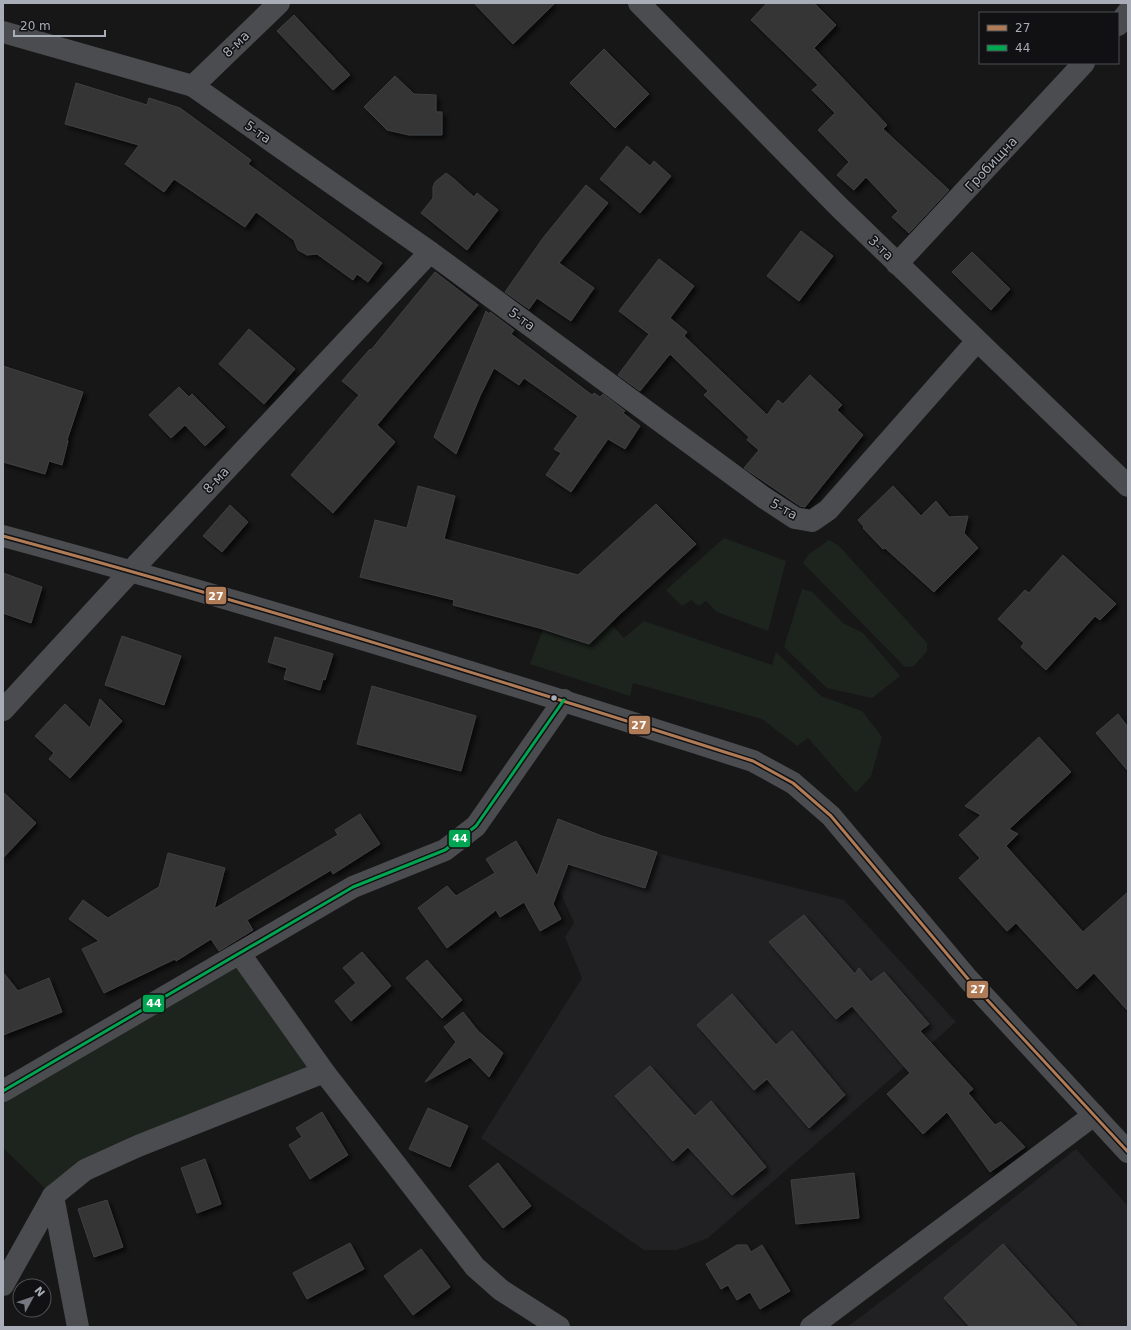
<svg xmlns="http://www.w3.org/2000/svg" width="1131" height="1330" font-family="'DejaVu Sans',sans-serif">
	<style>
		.built { fill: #212123 }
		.green { fill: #1d241e }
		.building { fill: #353536; stroke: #3f4043; filter: url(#shadow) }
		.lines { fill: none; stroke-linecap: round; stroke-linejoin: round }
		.minor { stroke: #4b4c50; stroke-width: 22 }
		.bus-1-casing { stroke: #111113; stroke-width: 6 }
		.bus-2-casing { stroke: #111113; stroke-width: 6 }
		.bus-1 { stroke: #b07c57; stroke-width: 3 }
		.bus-2 { stroke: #00a651; stroke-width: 3 }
		.bus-dot { fill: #a8adb8; stroke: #111113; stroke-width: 1.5 }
		.labels { text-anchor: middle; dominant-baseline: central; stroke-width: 3; stroke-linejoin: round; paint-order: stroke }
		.street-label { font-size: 13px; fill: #a8adb8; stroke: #111113 }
		.line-badge { stroke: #111113; stroke-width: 1.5 }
		.badge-label { font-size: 11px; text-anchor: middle; font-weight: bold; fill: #fff }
	</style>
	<defs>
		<filter id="shadow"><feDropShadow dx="3.5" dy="3.5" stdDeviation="2" flood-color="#0009"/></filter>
	</defs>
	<rect width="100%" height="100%" fill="#171717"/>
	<g class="built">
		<polygon points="558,819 605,837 657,853 844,900 956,1022 708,1238 677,1250 644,1250 481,1138 582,978 565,937 574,923 544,857"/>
		<polygon points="1076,1149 1128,1206 1128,1327 847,1327 895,1291"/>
	</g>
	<g class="green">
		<polygon points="724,538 786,561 768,631 717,612 706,601 699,606 691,600 682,606 666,590"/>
		<polygon points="829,540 839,546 927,643 927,651 914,666 905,667 803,563 808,555"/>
		<polygon points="802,589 812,592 843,623 863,633 900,676 872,698 827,688 784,647"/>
		<polygon points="644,621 772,665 776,652 821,696 862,711 882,737 871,776 856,793 808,738 797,746 762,719 633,683 630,696 530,664 543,629 589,644 610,623 624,638"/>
		<polygon points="240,954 324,1072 53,1196 3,1148 3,1096"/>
	</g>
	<g class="building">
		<polygon points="474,3 555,3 513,44"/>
		<polygon points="767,3 814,3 836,25 814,48 887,125 883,129 949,190 909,233 892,217 898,211 866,177 854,190 837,175 849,162 818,130 835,113 812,90 818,85 751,20"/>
		<polygon points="294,15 350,75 333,90 277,31"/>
		<polygon points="604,49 649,94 615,128 570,83"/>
		<polygon points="395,76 414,94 436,95 436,112 442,112 442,135 409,135 387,130 364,107"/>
		<polygon points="76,83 147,105 149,98 180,108 251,160 248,164 382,263 368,282 357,274 353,280 317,254 307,255 298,250 294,240 256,212 245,227 174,179 164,192 125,164 139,145 65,124"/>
		<polygon points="627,146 650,166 654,161 671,176 640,213 600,179"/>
		<polygon points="446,173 454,179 474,197 477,193 498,210 467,250 421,213 433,198 433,187 435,182"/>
		<polygon points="586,185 608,203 559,263 594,288 571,321 537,298 529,309 505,292 543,238"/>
		<polygon points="801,231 833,256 799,301 767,276"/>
		<polygon points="972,252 1010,289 991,310 952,272"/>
		<polygon points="659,259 694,286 670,318 687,332 684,336 767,415 778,400 783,404 810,375 842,405 837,410 863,435 805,507 800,506 744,468 759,450 747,440 749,437 704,395 708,391 670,354 640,391 618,375 649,334 619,311"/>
		<polygon points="435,272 478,305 377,425 395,442 333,513 291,475 359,395 342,381 370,349 371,350"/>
		<polygon points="486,311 489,314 490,312 514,330 511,334 592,395 594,393 600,397 603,394 625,411 623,413 640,426 625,449 608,439 571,492 546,475 561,453 554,449 578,416 524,378 519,385 494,368 480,396 456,454 434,437"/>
		<polygon points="249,329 295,369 264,404 219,364"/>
		<polygon points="3,366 83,392 67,440 68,441 62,465 49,461 45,474 3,462"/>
		<polygon points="179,387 189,397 192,394 225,427 205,446 185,425 171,438 149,415"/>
		<polygon points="418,486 455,496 444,539 578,575 656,504 696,544 621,613 589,644 543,629 453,605 454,600 360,577 375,520 407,528"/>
		<polygon points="893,486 921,516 936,501 949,517 968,516 964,533 978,548 934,592 885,548 883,549 863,528 864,527 858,520"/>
		<polygon points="230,505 248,522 222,552 203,536"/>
		<polygon points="1063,555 1116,604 1100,620 1095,616 1046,670 1021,647 1024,643 998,619 1025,590 1029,593"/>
		<polygon points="3,573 42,587 31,623 3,613"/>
		<polygon points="122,636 181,656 164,705 105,685"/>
		<polygon points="275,637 333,654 325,680 323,679 320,690 284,679 287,668 268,662"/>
		<polygon points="372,686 476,716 461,771 357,744"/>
		<polygon points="100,699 122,721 70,778 49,759 54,753 35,736 65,704 90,728"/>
		<polygon points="1118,714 1128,727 1128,771 1096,733"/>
		<polygon points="1039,737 1071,772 1009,829 1018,834 1006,846 1083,932 1128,892 1128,1011 1094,973 1077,989 1016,923 1007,931 959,878 980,858 959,835 981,815 965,806"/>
		<polygon points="3,792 36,823 3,858"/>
		<polygon points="360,814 380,844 333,874 331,870 247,920 253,930 219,951 211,939 176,961 175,959 104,993 82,949 99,941 69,919 83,900 108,918 159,887 168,853 225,868 214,909 338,835 335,830"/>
		<polygon points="558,819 602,836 657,852 645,888 568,864 553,904 561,919 540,931 524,902 500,917 496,910 447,948 418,908 447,886 456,896 495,873 486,859 516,841 537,876"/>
		<polygon points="804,915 855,974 859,968 871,982 884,972 929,1024 920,1031 973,1089 968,1093 995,1125 1001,1122 1025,1147 990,1172 947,1112 923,1134 887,1094 910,1073 852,1006 836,1019 769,942"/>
		<polygon points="362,952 391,986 351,1021 335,1001 356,983 343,968"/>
		<polygon points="427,960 462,1000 442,1018 406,978"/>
		<polygon points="3,972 18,991 49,978 62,1012 3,1035"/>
		<polygon points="732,994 776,1045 792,1031 845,1095 809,1128 767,1079 754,1090 697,1025"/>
		<polygon points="463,1012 478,1031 503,1053 489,1077 470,1057 425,1082 456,1042 444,1027"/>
		<polygon points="650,1066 695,1116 711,1101 766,1167 732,1195 688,1147 673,1161 615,1096"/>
		<polygon points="428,1108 468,1126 450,1167 409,1149"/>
		<polygon points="322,1112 348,1155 310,1179 289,1145 302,1137 296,1128"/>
		<polygon points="205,1159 221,1204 197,1213 181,1168"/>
		<polygon points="498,1163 531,1206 503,1228 469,1186"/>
		<polygon points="854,1173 859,1218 796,1224 791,1180"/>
		<polygon points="107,1200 123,1247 94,1257 78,1209"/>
		<polygon points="350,1243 364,1269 307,1299 293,1273"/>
		<polygon points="1003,1244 1078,1327 970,1327 944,1298"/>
		<polygon points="737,1245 747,1245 751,1252 762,1245 790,1291 760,1309 750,1292 737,1300 728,1285 721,1289 706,1264"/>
		<polygon points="421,1249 450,1287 413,1315 384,1276"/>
	</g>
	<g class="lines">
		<g class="minor">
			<polyline points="639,3 838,206 1128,486"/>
			<polyline points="1118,25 1128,12"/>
			<polyline points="3,32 193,86 430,252 763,497 795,518 812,521 828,510 977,341"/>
			<polyline points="193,86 279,3"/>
			<polyline points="897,264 1084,63"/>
			<path d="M 3,536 C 255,604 505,682 753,761 L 793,783 L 831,816 L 968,979 L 1128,1152"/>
			<polyline points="3,710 131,571 430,252"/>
			<polyline points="240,954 324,1072 475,1267 501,1290 559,1327"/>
			<polyline points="3,1091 353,887 445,850 476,826 564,700"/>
			<polyline points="53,1196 78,1327"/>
			<polyline points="3,1285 53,1196 85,1170 138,1146 324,1072"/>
			<polyline points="811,1327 1094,1115"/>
		</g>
		<defs>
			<path id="bus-1" d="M 3,536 C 255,604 505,682 753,761 L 793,783 L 831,816 L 968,979 L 1128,1152"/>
			<polyline id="bus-2" points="3,1091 353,887 445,850 476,826 564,700"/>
		</defs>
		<use href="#bus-1" class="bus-1-casing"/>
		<use href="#bus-2" class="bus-2-casing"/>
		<use href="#bus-1" class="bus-1"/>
		<use href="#bus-2" class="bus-2"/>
	</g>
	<circle class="bus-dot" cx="554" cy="698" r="3.5"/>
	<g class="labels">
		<g class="street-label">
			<text transform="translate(236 44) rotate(-44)">8-ма</text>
			<text transform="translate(258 132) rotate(35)">5-та</text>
			<text transform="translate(991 164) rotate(-47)">Гробищна</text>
			<text transform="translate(881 248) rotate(44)">3-та</text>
			<text transform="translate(522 319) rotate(36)">5-та</text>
			<text transform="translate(216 480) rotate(-47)">8-ма</text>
			<text transform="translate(784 509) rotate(29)">5-та</text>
		</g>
	</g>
	<g class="line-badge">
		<rect x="205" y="586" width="22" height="19" rx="4" fill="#b07c57"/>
		<rect x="628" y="715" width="23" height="20" rx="4" fill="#b07c57"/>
		<rect x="448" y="829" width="23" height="19" rx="4" fill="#00a651"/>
		<rect x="966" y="980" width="23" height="19" rx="4" fill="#b07c57"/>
		<rect x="142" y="994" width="23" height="19" rx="4" fill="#00a651"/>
	</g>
	<g class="badge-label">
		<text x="216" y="600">27</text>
		<text x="639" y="729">27</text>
		<text x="460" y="842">44</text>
		<text x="978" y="993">27</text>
		<text x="154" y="1007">44</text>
	</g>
	<rect width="1131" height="1330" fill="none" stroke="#a8adb8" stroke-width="8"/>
	<rect x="979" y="12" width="140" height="52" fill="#111113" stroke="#4d4f55"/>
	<rect x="987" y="25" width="20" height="6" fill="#b07c57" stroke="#4d4f55"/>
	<text x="1015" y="32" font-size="12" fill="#a8adb8">27</text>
	<rect x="987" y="45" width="20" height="6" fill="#00a651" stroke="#4d4f55"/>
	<text x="1015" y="52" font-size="12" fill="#a8adb8">44</text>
	<g transform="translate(32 1298) rotate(50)"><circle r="19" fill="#111113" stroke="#4d4f55"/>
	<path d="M0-3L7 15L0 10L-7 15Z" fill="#757880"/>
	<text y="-6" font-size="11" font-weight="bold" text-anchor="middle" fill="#a8adb8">N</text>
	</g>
	<path d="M14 30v6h91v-6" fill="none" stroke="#a8adb8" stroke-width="2"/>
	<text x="20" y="30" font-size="12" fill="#a8adb8" stroke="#111113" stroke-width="3" paint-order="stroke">20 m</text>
</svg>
